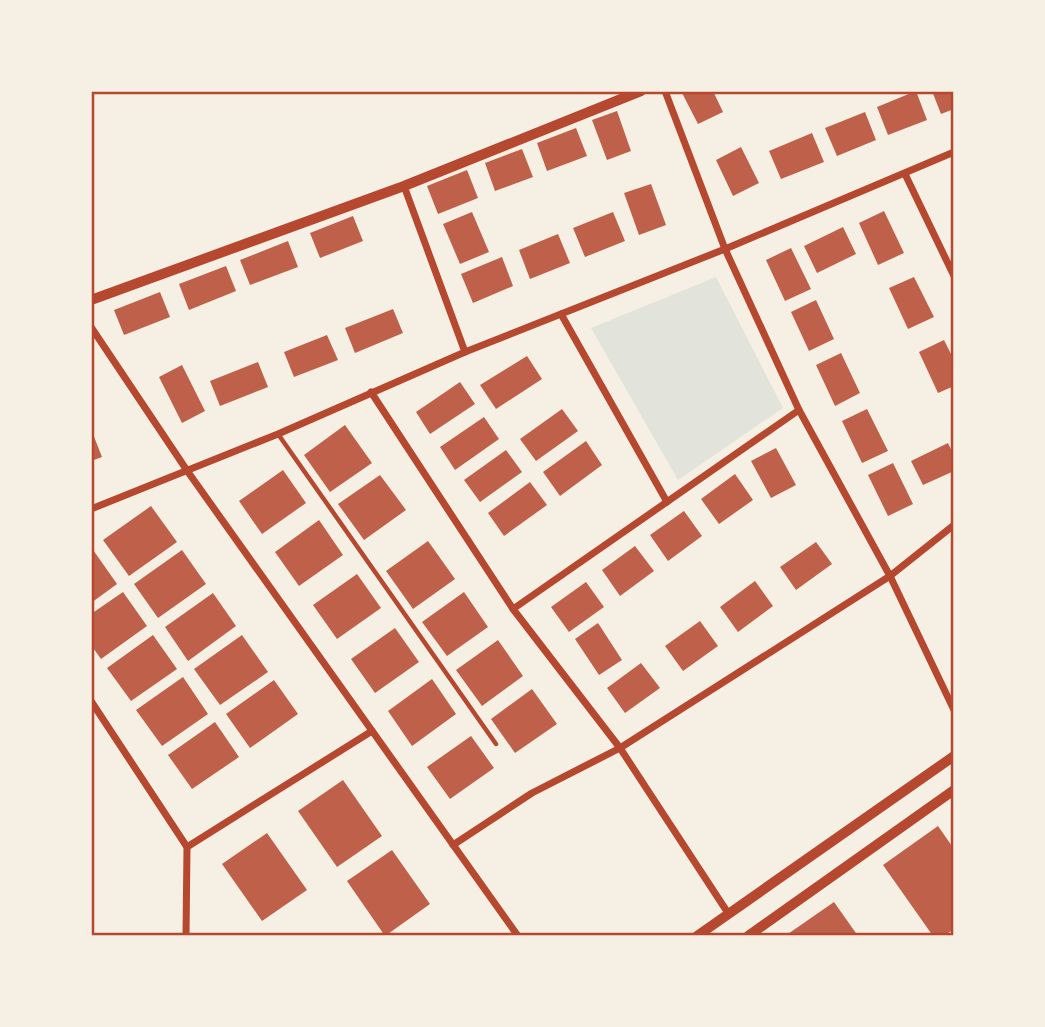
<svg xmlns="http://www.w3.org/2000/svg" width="1045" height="1027" font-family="Manrope,sans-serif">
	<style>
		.green { fill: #e2e4dc }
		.building { fill: #bf614a }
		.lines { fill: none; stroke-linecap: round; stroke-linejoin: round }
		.service { stroke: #b5482f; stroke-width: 4.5 }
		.minor { stroke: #b5482f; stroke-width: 7 }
		.tertiary { stroke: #b5482f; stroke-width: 10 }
		.neatline { fill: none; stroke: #b5482f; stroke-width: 2.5 }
	</style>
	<rect width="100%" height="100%" fill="#f6efe4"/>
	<polygon class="green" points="716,277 783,408 678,480 591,328"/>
	<g class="building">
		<polygon points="681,91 713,91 723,112 698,124"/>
		<polygon points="916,91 927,120 888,135 877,107"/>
		<polygon points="932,91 954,91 954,109 941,114"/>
		<polygon points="617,111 631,151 607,160 592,120"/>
		<polygon points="865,112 876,140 837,156 825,128"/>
		<polygon points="576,128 587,156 547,171 537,143"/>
		<polygon points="812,133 824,162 781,179 769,151"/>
		<polygon points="741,147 759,183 733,196 716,160"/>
		<polygon points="522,149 533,177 495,191 485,163"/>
		<polygon points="467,170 478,198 438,214 427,186"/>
		<polygon points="651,184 666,225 639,235 624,193"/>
		<polygon points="884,211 904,253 878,265 859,223"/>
		<polygon points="472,212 489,252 460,264 443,224"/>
		<polygon points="613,212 625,241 585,257 573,228"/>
		<polygon points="353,216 363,241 320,258 310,233"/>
		<polygon points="843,227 856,254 817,273 804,246"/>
		<polygon points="558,234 570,263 530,279 519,250"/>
		<polygon points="288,241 298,267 250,285 240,260"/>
		<polygon points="791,248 811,289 785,301 766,260"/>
		<polygon points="502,257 513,286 473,303 461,274"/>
		<polygon points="226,266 236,291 189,310 179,284"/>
		<polygon points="914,277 934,317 908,329 889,288"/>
		<polygon points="160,292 170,317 124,335 114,310"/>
		<polygon points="816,300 834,339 809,351 791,312"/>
		<polygon points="393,309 403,333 355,353 345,328"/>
		<polygon points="327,335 338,360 294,377 284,352"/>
		<polygon points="944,340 954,360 954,386 938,393 919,352"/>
		<polygon points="841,353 860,393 835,406 816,365"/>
		<polygon points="527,356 542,379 496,409 480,385"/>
		<polygon points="258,362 268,387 220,406 210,381"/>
		<polygon points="182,365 205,411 182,423 159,377"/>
		<polygon points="460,382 475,404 430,434 416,412"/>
		<polygon points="562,409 578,431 536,461 520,439"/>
		<polygon points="867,409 888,451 862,463 842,421"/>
		<polygon points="484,417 499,439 455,470 440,447"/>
		<polygon points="345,425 372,463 330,492 304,455"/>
		<polygon points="91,429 102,457 91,461"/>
		<polygon points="586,441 602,465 560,496 543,472"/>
		<polygon points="948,443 954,456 954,471 923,485 911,461"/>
		<polygon points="776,448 796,485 771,498 751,461"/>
		<polygon points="506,450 522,472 480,502 464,480"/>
		<polygon points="893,463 913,504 888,516 868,475"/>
		<polygon points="283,470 306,503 262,534 239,501"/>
		<polygon points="735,474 753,500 719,524 701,499"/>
		<polygon points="380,475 406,510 364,540 338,504"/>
		<polygon points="530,482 547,505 504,536 488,513"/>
		<polygon points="151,506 177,542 129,576 103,540"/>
		<polygon points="684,511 702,536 668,561 650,535"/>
		<polygon points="319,520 343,555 299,586 275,552"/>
		<polygon points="428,541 455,579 413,609 386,571"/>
		<polygon points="816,542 832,564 796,590 780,567"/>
		<polygon points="635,546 654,571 620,596 602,570"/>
		<polygon points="91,547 117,584 91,603"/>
		<polygon points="182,550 206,584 158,618 134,584"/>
		<polygon points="357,574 381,608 337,639 313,605"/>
		<polygon points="755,581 773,606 738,632 720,607"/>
		<polygon points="586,582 604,607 569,632 551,607"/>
		<polygon points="123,592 147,626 101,659 91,645 91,614"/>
		<polygon points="464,592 488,627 447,656 422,622"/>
		<polygon points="213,593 236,626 188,661 165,627"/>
		<polygon points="700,621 718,646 683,671 665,646"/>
		<polygon points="598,623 622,660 599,675 575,639"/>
		<polygon points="395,628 419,662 375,693 351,659"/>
		<polygon points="153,635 177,669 131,701 107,668"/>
		<polygon points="242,635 268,672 220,705 194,669"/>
		<polygon points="498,640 523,676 482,706 456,670"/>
		<polygon points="641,663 660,688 625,713 607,688"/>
		<polygon points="183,677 208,714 162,746 136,710"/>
		<polygon points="432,679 456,714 412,746 388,711"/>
		<polygon points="274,680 298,714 250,748 226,714"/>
		<polygon points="532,689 557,724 515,753 491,719"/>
		<polygon points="215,722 239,757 192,789 168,755"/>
		<polygon points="471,736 494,768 450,799 427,767"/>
		<polygon points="343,780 382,836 337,867 298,811"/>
		<polygon points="938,826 954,849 954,929 944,936 933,936 883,865"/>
		<polygon points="267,833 307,890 262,921 222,864"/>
		<polygon points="392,850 430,904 385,936 347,881"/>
		<polygon points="834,902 858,936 785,936"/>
	</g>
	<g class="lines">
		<polyline class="service" points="278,434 496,744"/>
		<g class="minor">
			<polyline points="665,91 725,249 799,410 890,576 954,710"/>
			<polyline points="905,174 954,276"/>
			<polyline points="404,186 465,352"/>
			<polyline points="561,314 667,502"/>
			<polyline points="91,327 188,472 518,936"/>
			<polyline points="371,392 513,609 620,748 728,913"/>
			<polyline points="91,509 278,434 465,352 725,249 954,152"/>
			<polyline points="513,609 799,410"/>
			<polyline points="91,701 187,847 186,936"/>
			<polyline points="453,845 532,793 620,748 890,576 954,525"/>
			<polyline points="187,847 372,731"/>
		</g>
		<g class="tertiary">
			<polyline points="91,300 404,186 641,91"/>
			<polyline points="697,936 954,756"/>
			<polyline points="748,936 954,790"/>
		</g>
	</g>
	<rect width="1045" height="1027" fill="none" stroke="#f6efe4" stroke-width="186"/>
	<rect x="93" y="93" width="859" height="841" class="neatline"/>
</svg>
